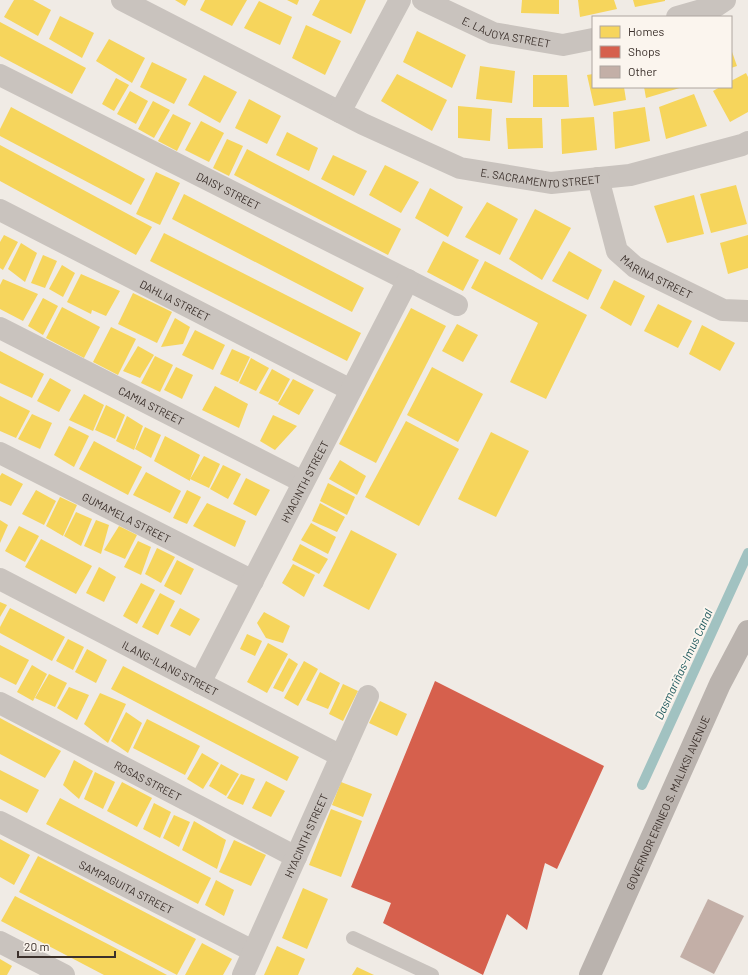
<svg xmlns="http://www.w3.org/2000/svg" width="748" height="975" font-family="Barlow,sans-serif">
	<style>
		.homes { fill: #f6d55c }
		.shops { fill: #d6604d }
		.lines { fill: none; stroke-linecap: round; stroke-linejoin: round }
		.stream { stroke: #a1c2c1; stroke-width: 10 }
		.building { fill: #c3afa7 }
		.lane { stroke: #c9c3be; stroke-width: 14 }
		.street { stroke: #c9c3be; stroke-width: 22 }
		.secondary { stroke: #bab3ae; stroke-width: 22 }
		.labels { text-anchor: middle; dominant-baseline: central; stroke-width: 4; stroke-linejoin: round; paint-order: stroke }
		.street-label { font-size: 11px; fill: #3b302b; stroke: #fbf5ee }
		.water-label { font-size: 12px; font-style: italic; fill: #1f5a5e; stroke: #fbf5ee }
	</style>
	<rect width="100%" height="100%" fill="#f0ebe5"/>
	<g class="homes">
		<polygon points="14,0 33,0 51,10 38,36 4,17"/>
		<polygon points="175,0 188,0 185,6"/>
		<polygon points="205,0 247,0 232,26 200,10"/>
		<polygon points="287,0 299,0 297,5"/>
		<polygon points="320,0 366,0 351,34 312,15"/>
		<polygon points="522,0 559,0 559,14 521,13"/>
		<polygon points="578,0 614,0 617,9 580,17"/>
		<polygon points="633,0 665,0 665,1 635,7"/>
		<polygon points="259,1 292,17 280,45 244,28"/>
		<polygon points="60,16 94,33 82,58 49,39"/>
		<polygon points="0,22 86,68 72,94 0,56"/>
		<polygon points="306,25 341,41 325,75 292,58"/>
		<polygon points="417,31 466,55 452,88 403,62"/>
		<polygon points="109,39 145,58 132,83 96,61"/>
		<polygon points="731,49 737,66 731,68"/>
		<polygon points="152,62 187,79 174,104 140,87"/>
		<polygon points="480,66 515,71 512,103 476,99"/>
		<polygon points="746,73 748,77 748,112 730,122 713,91 720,87 731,87 731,81"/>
		<polygon points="397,74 447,100 432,131 381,101"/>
		<polygon points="593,74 593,87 624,87 626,100 594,106 587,75"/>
		<polygon points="204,75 237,92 220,123 188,105"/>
		<polygon points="533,75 567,75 569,107 533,107"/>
		<polygon points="116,78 129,85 114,111 102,104"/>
		<polygon points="644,87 683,87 646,98"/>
		<polygon points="130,91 148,101 136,124 117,114"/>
		<polygon points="694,94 707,126 666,139 659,107"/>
		<polygon points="249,99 281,116 267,144 235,128"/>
		<polygon points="153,101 170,110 154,138 138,129"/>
		<polygon points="458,106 492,109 490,141 458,138"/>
		<polygon points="11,107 145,179 131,205 0,136 0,129"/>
		<polygon points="645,107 650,141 615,149 613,112"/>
		<polygon points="173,114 191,123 177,151 158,141"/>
		<polygon points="594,117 597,150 562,154 561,119"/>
		<polygon points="506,118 542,118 543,148 508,149"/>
		<polygon points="201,121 224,133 209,162 185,150"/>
		<polygon points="287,132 318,148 309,171 276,155"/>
		<polygon points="227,139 243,146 229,176 213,168"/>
		<polygon points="0,145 152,227 136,255 0,181"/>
		<polygon points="247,149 401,229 388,255 234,175"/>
		<polygon points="333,155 367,171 354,196 321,179"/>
		<polygon points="385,165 419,182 401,213 369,195"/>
		<polygon points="156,172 180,183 160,225 136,214"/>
		<polygon points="736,185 747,224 711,233 700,194"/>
		<polygon points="430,188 463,207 448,237 415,218"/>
		<polygon points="184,194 364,288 352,312 172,219"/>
		<polygon points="694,195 704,234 667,243 654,206"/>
		<polygon points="487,202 518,219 500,255 465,237"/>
		<polygon points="535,209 571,228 542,280 509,259"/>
		<polygon points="164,233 361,333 347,361 150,261"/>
		<polygon points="4,235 18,242 3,270 0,268 0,242"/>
		<polygon points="748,235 748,268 728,274 720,243"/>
		<polygon points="443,241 479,260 463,291 427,272"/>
		<polygon points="21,243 37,253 25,282 8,269"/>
		<polygon points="569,251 602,270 588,300 552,281"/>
		<polygon points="43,255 57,261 45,288 31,283"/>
		<polygon points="485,261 587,315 546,399 510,382 538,323 471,288"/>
		<polygon points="62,265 75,273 63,297 49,289"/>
		<polygon points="81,274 120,291 106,316 92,310 91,314 67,302"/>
		<polygon points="3,279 38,294 23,321 0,309 0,285"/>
		<polygon points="614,280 645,296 631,326 600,308"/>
		<polygon points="133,293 172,312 157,343 118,324"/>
		<polygon points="43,298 58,306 43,335 28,326"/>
		<polygon points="658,304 692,321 678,348 644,331"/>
		<polygon points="62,307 100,327 84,358 46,338"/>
		<polygon points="411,308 446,326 376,463 339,444"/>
		<polygon points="175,318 190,327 183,344 161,347"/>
		<polygon points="457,324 478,335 463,362 442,351"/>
		<polygon points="702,325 735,343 720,371 689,354"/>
		<polygon points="111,327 136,339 118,375 93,362"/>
		<polygon points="195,330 225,345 213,370 182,355"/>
		<polygon points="138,346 154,355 140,378 123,371"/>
		<polygon points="232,349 250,357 238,382 220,374"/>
		<polygon points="0,351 44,374 32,398 0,383"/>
		<polygon points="155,356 173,365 160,392 141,383"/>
		<polygon points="251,358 269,368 256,391 239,383"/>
		<polygon points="176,367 193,375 182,399 164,390"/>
		<polygon points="432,367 483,394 458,442 407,415"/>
		<polygon points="272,369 290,379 278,402 259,393"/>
		<polygon points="50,378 71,390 59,412 37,401"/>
		<polygon points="293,379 314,390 299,415 278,404"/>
		<polygon points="215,386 248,404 239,428 202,410"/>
		<polygon points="84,394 104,405 93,431 69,420"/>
		<polygon points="0,396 30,411 16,438 0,431"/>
		<polygon points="106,405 125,415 115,439 95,430"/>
		<polygon points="32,414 52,423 40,449 18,439"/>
		<polygon points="273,415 297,426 275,450 260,441"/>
		<polygon points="127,416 143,426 134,450 116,441"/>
		<polygon points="406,421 459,449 419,526 365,497"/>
		<polygon points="69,426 89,436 74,467 54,455"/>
		<polygon points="145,427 161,435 151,458 135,449"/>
		<polygon points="491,432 529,451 496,517 458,499"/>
		<polygon points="165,436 200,455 190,479 204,456 220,464 209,488 190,479 190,481 154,461"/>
		<polygon points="94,441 142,467 128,495 79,469"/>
		<polygon points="340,460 366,476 357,495 329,479"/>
		<polygon points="223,465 241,474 228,499 210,489"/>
		<polygon points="146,472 181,491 170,513 133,495"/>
		<polygon points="2,473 23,484 11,506 0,501 0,476"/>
		<polygon points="246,478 270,490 256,516 233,504"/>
		<polygon points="328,483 355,497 347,515 320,501"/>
		<polygon points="36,490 56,501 44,525 22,514"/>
		<polygon points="187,490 201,497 187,524 173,518"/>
		<polygon points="60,497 77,505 63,536 46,526"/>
		<polygon points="207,503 246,521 235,547 193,526"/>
		<polygon points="320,503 345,517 337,532 312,521"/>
		<polygon points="76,512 92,519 81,546 64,536"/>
		<polygon points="0,520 8,525 0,543"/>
		<polygon points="96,520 109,525 101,554 84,546"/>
		<polygon points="311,523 336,537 328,554 301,540"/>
		<polygon points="19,526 39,536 25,562 5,551"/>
		<polygon points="119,526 137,535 125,559 104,550"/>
		<polygon points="351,530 397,554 369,610 323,586"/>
		<polygon points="41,539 92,566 76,594 25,567"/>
		<polygon points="138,541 151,547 141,575 124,567"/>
		<polygon points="300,544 328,559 319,574 292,560"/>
		<polygon points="157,548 175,557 161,583 145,574"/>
		<polygon points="177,560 194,569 181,595 164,586"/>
		<polygon points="293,564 315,575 304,597 282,583"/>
		<polygon points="99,567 116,577 104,602 86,593"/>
		<polygon points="141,583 155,590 137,624 123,616"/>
		<polygon points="160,593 175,601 158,635 142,627"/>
		<polygon points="0,602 7,605 0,617"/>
		<polygon points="10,608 65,637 52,661 0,633 0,627"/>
		<polygon points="180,608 200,619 190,636 170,626"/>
		<polygon points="264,612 290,626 283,643 266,638 257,623"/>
		<polygon points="247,634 262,641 255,656 240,649"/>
		<polygon points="68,639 84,647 73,670 56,661"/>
		<polygon points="268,643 288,654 267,693 247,682"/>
		<polygon points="0,645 29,660 16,685 0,677"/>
		<polygon points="87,649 107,660 96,683 75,672"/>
		<polygon points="289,658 298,664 283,692 273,688"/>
		<polygon points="304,661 318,669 298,706 284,698"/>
		<polygon points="32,665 47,674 33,701 17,692"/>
		<polygon points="123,666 299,757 287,781 111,689"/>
		<polygon points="320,672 340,683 328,709 306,700"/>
		<polygon points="49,674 67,683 55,707 35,698"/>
		<polygon points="343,684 358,691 343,721 329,714"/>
		<polygon points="69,687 89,695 77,720 57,708"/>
		<polygon points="100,693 126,704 108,743 84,724"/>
		<polygon points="380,701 407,714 397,736 369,723"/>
		<polygon points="126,712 142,723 128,753 111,741"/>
		<polygon points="0,718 61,751 45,778 0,754"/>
		<polygon points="147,719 200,746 185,775 133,748"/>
		<polygon points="202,753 219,763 203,789 187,779"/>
		<polygon points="74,760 93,771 79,799 63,785"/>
		<polygon points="221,764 239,774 226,796 209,786"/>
		<polygon points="0,770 39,790 27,813 0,799"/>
		<polygon points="95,772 115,782 103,809 84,799"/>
		<polygon points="241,774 255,779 243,805 227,798"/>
		<polygon points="266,781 285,791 271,817 252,808"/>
		<polygon points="122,782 152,798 137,827 107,811"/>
		<polygon points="341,782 372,794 363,817 332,805"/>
		<polygon points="60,798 211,878 198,904 46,824"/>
		<polygon points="154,803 171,812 160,838 143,829"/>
		<polygon points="331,809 362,821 341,877 309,865"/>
		<polygon points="174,815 190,822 179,847 163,838"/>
		<polygon points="194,821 226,840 217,869 182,850"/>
		<polygon points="0,839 30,855 14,885 0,877"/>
		<polygon points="234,840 266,855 251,886 219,872"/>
		<polygon points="38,856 196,939 177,975 19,892"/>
		<polygon points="216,880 234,890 224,916 205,905"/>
		<polygon points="303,888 328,899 307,949 282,938"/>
		<polygon points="15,896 154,968 167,975 104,975 1,921"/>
		<polygon points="202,943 232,959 223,975 185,975"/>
		<polygon points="277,946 305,959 298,975 264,975"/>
		<polygon points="0,959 12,966 7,975 0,975"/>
		<polygon points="357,967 374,975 352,975"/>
	</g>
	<polygon class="shops" points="435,681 604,766 557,869 545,863 527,930 507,914 483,975 383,923 391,903 351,887"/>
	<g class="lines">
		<polyline class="stream" points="642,785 748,553"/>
	</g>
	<polygon class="building" points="708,899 744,916 714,974 680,957"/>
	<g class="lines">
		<polyline class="lane" points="353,938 432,975"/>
		<g class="street">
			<path id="s1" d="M 122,0 L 363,124 L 460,168 L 551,183 L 630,175 L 742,145 L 748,142"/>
			<path id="s2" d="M 423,0 L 493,33 L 563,45 L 593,39"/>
			<polyline points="677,17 716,6 725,0"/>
			<path id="s3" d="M 0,75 L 457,305"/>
			<polyline points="340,112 400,0"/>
			<path id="s4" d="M 598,178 L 617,251 L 635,267 L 723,310 L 748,311"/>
			<path id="s5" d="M 0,210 L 351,390"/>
			<path id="s6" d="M 0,328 L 303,482"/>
			<path id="s7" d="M 0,453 L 253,581"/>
			<path id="s8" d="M 0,579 L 341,756"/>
			<path id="s9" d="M 200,683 L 408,280"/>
			<path id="s10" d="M 0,703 L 296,857"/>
			<path id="s11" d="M 0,822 L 253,951"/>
			<polyline points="0,942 64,975"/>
			<path id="s12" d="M 243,975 L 368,696"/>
		</g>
		<path class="secondary" id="s13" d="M 590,975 L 720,684 L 748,631"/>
	</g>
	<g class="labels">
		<g class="street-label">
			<text stroke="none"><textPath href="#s2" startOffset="90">E. LAJOYA STREET</textPath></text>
			<text stroke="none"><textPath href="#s1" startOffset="459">E. SACRAMENTO STREET</textPath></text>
			<text stroke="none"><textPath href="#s3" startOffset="256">DAISY STREET</textPath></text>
			<text stroke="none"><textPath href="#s4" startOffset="123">MARINA STREET</textPath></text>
			<text stroke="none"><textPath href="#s5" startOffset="197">DAHLIA STREET</textPath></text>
			<text stroke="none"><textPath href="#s6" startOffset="170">CAMIA STREET</textPath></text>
			<text stroke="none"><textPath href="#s9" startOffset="227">HYACINTH STREET</textPath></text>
			<text stroke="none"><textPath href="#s7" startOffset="142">GUMAMELA STREET</textPath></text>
			<text stroke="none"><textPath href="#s8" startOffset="192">ILANG-ILANG STREET</textPath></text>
			<text stroke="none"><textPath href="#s10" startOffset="167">ROSAS STREET</textPath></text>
			<text stroke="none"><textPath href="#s13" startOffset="189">GOVERNOR ERINEO S. MALIKSI AVENUE</textPath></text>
			<text stroke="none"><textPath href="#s12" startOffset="153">HYACINTH STREET</textPath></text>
			<text stroke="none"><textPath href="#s11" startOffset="142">SAMPAGUITA STREET</textPath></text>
		</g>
		<g class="water-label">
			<text transform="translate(683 664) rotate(-65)">Dasmariñas-Imus Canal</text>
		</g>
	</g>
	<rect x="592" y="16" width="140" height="72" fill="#fbf5ee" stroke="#aea6a0"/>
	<rect x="600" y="26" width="20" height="12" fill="#f6d55c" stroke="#aea6a0"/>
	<text x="628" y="36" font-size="12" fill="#3b302b">Homes</text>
	<rect x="600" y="46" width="20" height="12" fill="#d6604d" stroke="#aea6a0"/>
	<text x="628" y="56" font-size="12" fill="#3b302b">Shops</text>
	<rect x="600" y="66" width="20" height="12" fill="#c3afa7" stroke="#aea6a0"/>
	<text x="628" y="76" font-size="12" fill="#3b302b">Other</text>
	<path d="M18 951v6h97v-6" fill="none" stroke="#3b302b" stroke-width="2"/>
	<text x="24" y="951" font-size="12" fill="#3b302b" stroke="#fbf5ee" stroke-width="3" paint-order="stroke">20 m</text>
</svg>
